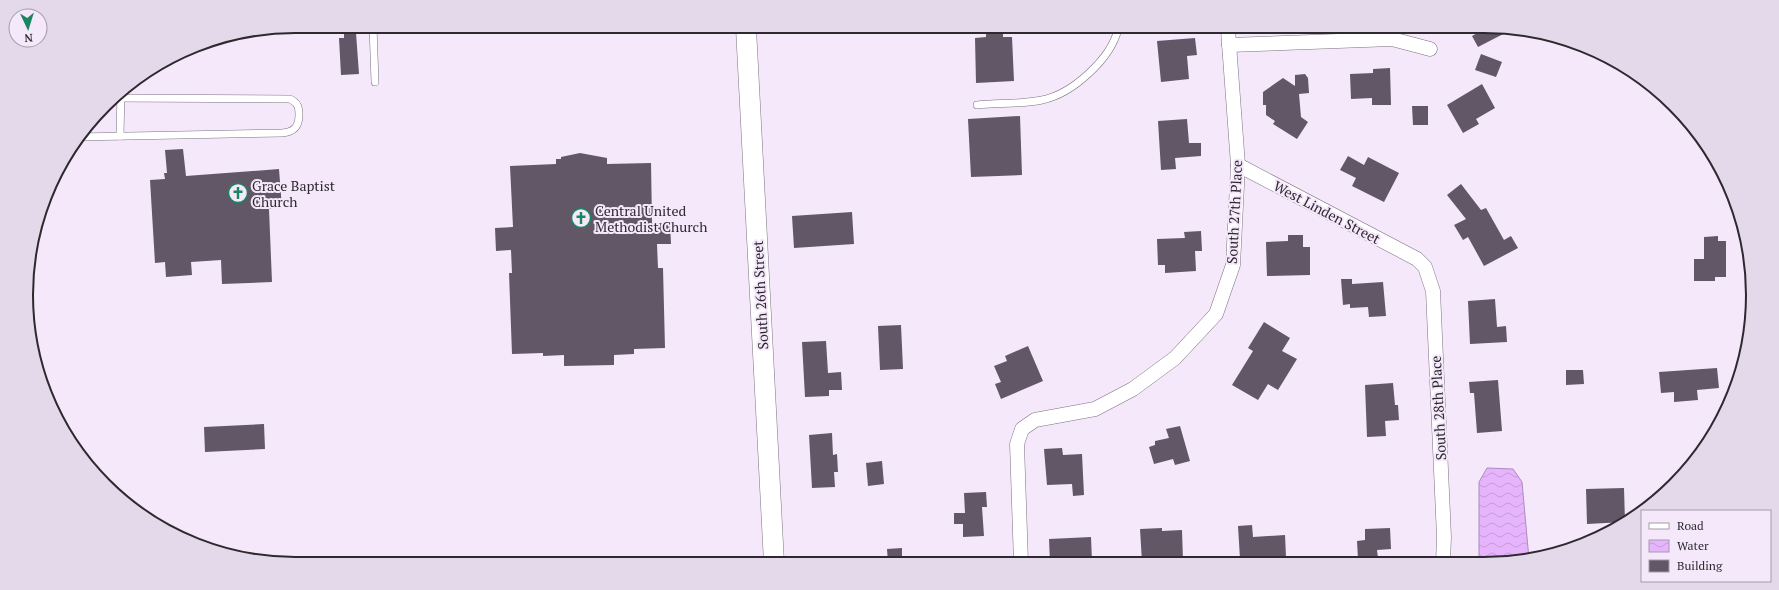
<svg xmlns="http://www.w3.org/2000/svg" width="1779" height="590" font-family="'PT Serif',serif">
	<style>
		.water { fill: url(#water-waves); stroke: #ae8abf }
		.building { fill: #615766 }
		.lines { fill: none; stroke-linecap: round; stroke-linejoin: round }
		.lane-casing { stroke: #7c7281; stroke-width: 8 }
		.street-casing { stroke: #7c7281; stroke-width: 15 }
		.secondary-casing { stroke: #7c7281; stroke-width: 21 }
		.lane { stroke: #fff; stroke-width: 7 }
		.street { stroke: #fff; stroke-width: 14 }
		.secondary { stroke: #fff; stroke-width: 20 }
		.labels { text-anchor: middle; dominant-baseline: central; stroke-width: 4; stroke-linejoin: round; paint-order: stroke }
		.poi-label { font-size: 14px; fill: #2d292f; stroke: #f4e8fa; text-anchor: start }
		.street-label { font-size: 14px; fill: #2d292f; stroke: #f4e8fa }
		.rim { fill: none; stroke: #2d292f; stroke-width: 2 }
	</style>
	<defs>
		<pattern id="water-waves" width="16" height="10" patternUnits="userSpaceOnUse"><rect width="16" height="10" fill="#e6b4fd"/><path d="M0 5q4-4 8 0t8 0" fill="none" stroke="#c69bd9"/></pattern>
	</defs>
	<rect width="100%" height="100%" fill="#f4e8fa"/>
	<polygon class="water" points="1487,468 1513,469 1522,482 1529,559 1519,562 1480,562 1479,559 1479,482"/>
	<g class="building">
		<polygon points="986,29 1003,29 1003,37 1012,37 1014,81 976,83 975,38 986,37"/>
		<polygon points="1481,31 1509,31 1478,47 1472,36"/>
		<polygon points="356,33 359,74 341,75 339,38 344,38 344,34"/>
		<polygon points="1195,38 1197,55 1187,56 1189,79 1161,82 1157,41"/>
		<polygon points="1481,54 1502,62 1496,77 1475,70"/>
		<polygon points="1390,68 1391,105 1372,105 1372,98 1351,99 1350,74 1373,73 1373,69"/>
		<polygon points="1305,74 1308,78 1309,93 1299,94 1301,117 1308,122 1297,139 1273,124 1275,121 1266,115 1266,105 1263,105 1263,92 1283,78 1295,86 1295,75"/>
		<polygon points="1482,84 1495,108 1476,119 1479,124 1463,133 1447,105"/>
		<polygon points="1412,106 1428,106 1428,125 1413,125"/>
		<polygon points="1020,116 1022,175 971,177 968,119"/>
		<polygon points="1187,119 1189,143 1201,143 1201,156 1175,158 1176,169 1161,170 1158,121"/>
		<polygon points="183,149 186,176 279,169 282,208 269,209 272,282 222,284 221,260 191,262 192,275 166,277 165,262 155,263 150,180 165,179 164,173 167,173 165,150"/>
		<polygon points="580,153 607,158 607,164 651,163 652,223 670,223 671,244 657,244 658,268 663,268 665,348 634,349 634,354 614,355 614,365 564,366 564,355 543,356 543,353 512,354 509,273 512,273 511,250 496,251 495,228 513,227 510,166 556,164 556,159 561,159 561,157"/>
		<polygon points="1348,156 1364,165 1368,157 1399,173 1384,202 1352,186 1356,178 1340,170"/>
		<polygon points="1461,184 1481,210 1486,208 1504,240 1511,236 1518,248 1484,266 1468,237 1463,240 1454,225 1466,219 1447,195"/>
		<polygon points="852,212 854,244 794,248 792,216"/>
		<polygon points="1201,231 1202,251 1195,251 1196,271 1165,273 1165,265 1158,265 1157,239 1185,238 1184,232"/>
		<polygon points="1288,235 1303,235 1303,247 1310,247 1310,275 1267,276 1266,242 1288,241"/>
		<polygon points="1718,236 1718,241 1726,241 1726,277 1715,277 1715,281 1694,281 1694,259 1704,259 1704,237"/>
		<polygon points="1341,279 1352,279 1352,284 1383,282 1386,316 1369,317 1368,307 1350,308 1350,304 1343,305"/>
		<polygon points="1495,299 1497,327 1506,326 1507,342 1470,344 1468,301"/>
		<polygon points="1264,322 1290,338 1282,351 1297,359 1278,390 1268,384 1258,400 1232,385 1253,351 1248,348"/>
		<polygon points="901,325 903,369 880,370 878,326"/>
		<polygon points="826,341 828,373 841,372 842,390 829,390 829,396 805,397 802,342"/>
		<polygon points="1028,346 1043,381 1001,399 995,384 1001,382 994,366 1007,361 1005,356"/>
		<polygon points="1717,368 1719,388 1697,390 1698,400 1674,402 1674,392 1661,393 1659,372"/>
		<polygon points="1566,370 1583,370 1584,384 1566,385"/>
		<polygon points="1498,380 1502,431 1477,433 1474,393 1470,393 1469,382"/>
		<polygon points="1393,383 1395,405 1398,405 1399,420 1385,421 1386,436 1367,437 1365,385"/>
		<polygon points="264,424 265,449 205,452 204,427"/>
		<polygon points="1180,426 1190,461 1175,465 1173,459 1154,464 1149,447 1155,445 1155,441 1169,438 1166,429"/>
		<polygon points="832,433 833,455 837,454 838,472 834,472 835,487 812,488 809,435"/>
		<polygon points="1062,448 1063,455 1082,454 1084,495 1073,496 1072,484 1047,485 1044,449"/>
		<polygon points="882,461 884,484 868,486 866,463"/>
		<polygon points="1624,488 1625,522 1587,524 1586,489"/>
		<polygon points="986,492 987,507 982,507 984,536 963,537 963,524 954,524 954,513 965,513 964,493"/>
		<polygon points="1252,525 1253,537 1285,535 1286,557 1272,558 1272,562 1252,562 1251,558 1240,559 1238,526"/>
		<polygon points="1162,528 1162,531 1182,530 1183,561 1142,562 1140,529"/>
		<polygon points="1390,528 1391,549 1377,550 1378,558 1358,559 1357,541 1365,540 1365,529"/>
		<polygon points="1091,537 1092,562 1050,563 1049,539"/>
		<polygon points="902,548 902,563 888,563 887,549"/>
	</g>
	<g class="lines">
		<defs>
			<g id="lane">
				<polyline points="373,26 375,82"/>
				<path d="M 977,105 C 996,103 1024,104 1042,100 C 1072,94 1111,59 1118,29"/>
				<polyline points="120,136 121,91"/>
				<path d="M 78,137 L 282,133 C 294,132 299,127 299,115 C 299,107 298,103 290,99 L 113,98"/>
			</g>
			<g id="street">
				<polyline points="1229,45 1392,39 1430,49"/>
				<polyline points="1238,165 1417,259 1425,267 1433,291 1444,537 1443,562"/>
				<polyline points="1021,563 1017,444 1022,429 1035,420 1095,409 1133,389 1175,358 1216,314 1233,265 1238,165 1228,30"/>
			</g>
			<polyline id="secondary" points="746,28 774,563"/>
		</defs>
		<use href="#lane" class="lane-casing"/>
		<use href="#street" class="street-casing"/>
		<use href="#secondary" class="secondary-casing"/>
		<use href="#lane" class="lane"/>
		<use href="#street" class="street"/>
		<use href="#secondary" class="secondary"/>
	</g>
	<defs>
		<symbol id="church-ring" viewBox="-11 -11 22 22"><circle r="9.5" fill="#f4e8fa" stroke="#1a8561" stroke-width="1.5"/><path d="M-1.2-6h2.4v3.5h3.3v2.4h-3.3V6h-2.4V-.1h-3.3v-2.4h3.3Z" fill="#1a8561"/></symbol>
	</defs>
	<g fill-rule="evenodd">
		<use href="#church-ring" x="227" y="182" width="22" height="22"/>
		<use href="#church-ring" x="570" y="207" width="22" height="22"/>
	</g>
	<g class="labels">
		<g class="poi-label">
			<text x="252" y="185">Grace Baptist<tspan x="252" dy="16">Church</tspan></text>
			<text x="595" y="210">Central United<tspan x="595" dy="16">Methodist Church</tspan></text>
		</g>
		<g class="street-label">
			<text transform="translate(1234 212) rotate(-87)">South 27th Place</text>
			<text transform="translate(1327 212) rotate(28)">West Linden Street</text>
			<text transform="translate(760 295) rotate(-93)">South 26th Street</text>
			<text transform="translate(1438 408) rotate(-93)">South 28th Place</text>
		</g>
	</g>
	<path d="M0 0H1779V590H0ZM295 33H1484A262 262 0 0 1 1746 295V295A262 262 0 0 1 1484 557H295A262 262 0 0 1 33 295V295A262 262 0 0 1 295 33Z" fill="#e4d9ea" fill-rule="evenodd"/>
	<path class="rim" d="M295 33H1484A262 262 0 0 1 1746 295V295A262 262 0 0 1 1484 557H295A262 262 0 0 1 33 295V295A262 262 0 0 1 295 33Z"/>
	<rect x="1641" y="510" width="130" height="72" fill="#f4e8fa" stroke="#a49ca9"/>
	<rect x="1649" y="523" width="20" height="6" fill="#ffffff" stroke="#a49ca9"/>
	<text x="1677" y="530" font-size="12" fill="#2d292f">Road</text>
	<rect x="1649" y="540" width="20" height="12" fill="url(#water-waves)" stroke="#a49ca9"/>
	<text x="1677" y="550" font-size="12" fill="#2d292f">Water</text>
	<rect x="1649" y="560" width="20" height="12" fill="#615766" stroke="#a49ca9"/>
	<text x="1677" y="570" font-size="12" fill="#2d292f">Building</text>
	<g transform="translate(28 28) rotate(176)"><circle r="19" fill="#f4e8fa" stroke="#a49ca9"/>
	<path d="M0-3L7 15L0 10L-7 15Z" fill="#1a8561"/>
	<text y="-6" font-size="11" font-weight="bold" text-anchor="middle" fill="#2d292f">N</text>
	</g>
</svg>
